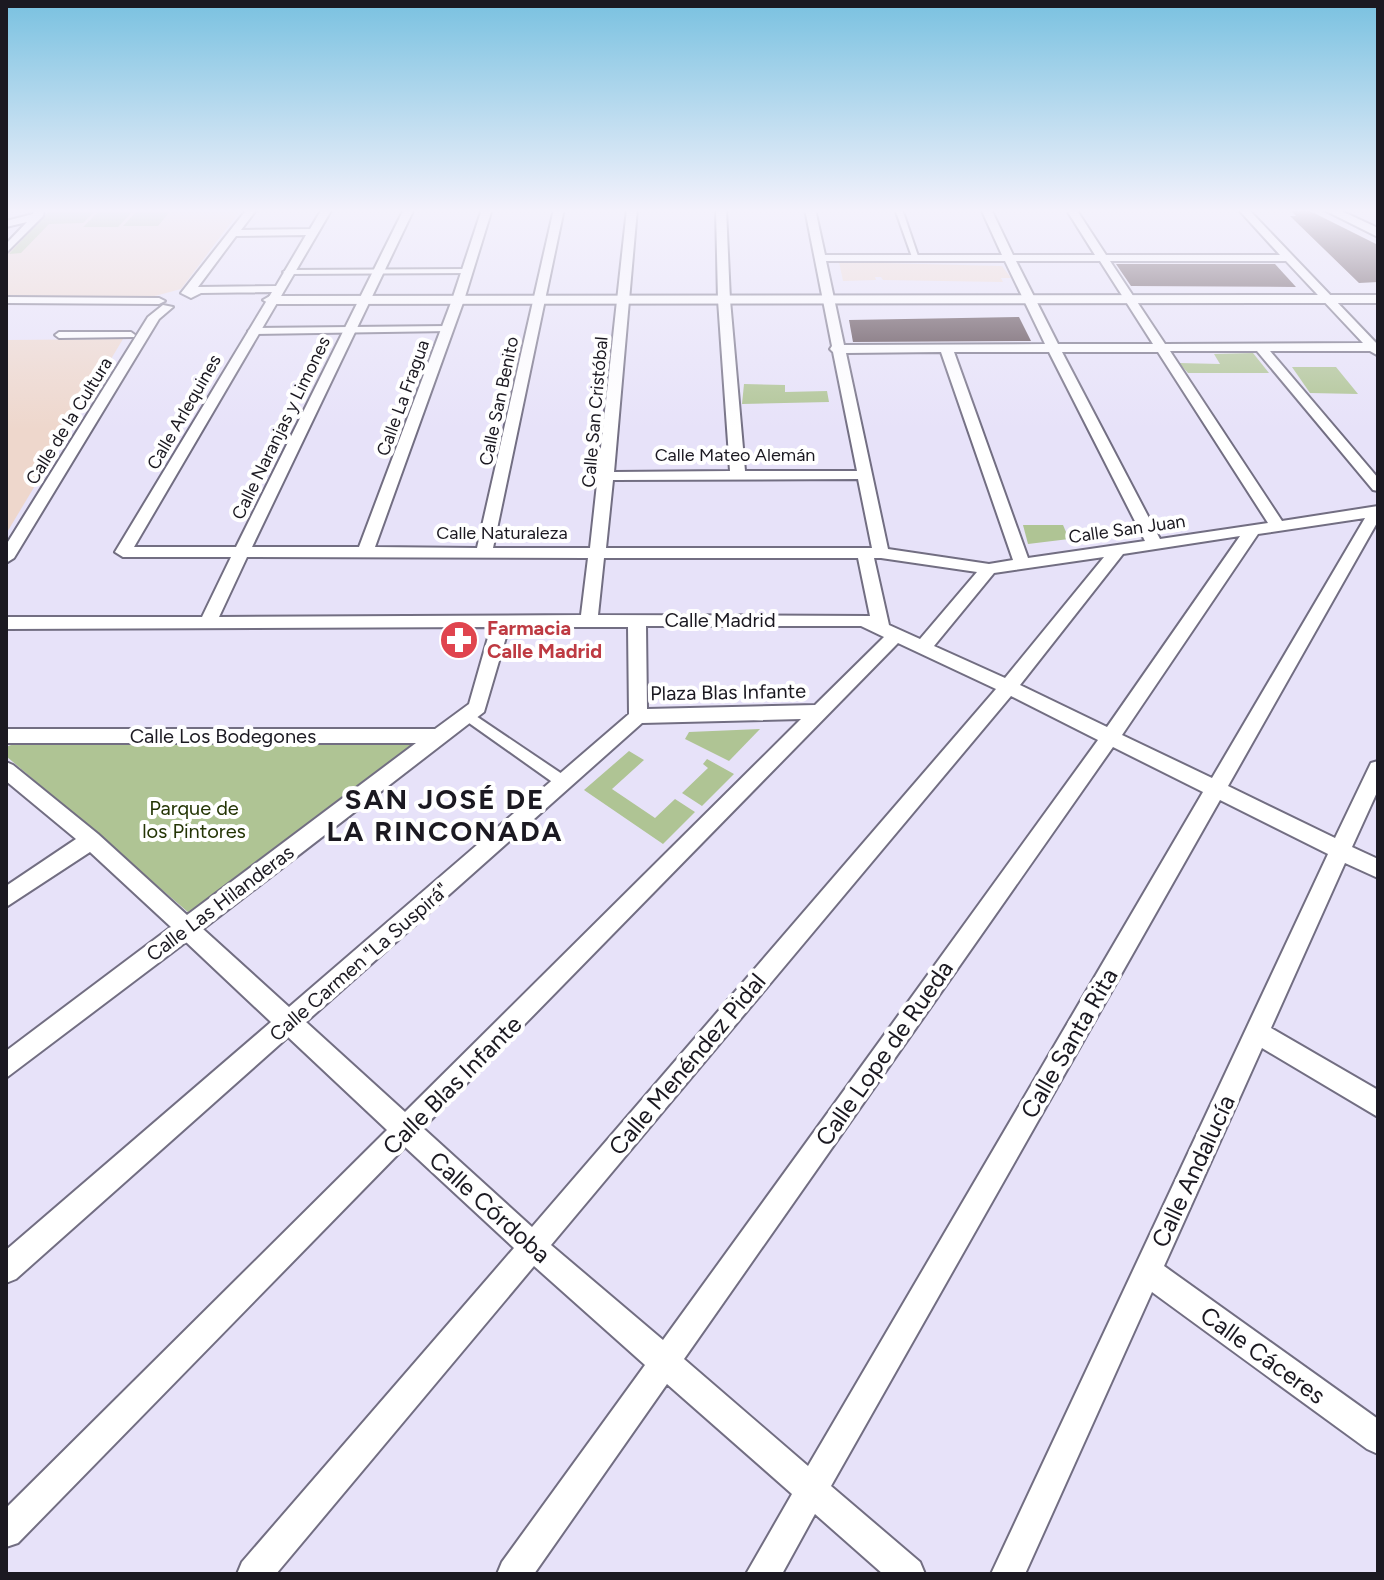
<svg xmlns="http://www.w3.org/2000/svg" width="1384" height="1580" font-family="Figtree,sans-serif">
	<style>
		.education { fill: #eed7cc }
		.green { fill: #afc494 }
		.building { fill: #4f3b43 }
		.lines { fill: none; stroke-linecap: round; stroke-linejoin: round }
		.pedestrian-casing { stroke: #726e82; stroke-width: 4 }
		.minor-casing { stroke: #726e82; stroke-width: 4 }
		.tertiary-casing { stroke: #726e82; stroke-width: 4 }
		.pedestrian { fill: #fff; fill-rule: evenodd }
		.minor { fill: #fff; fill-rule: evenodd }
		.tertiary { fill: #fff; fill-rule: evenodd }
		.labels { text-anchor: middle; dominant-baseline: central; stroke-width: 8; stroke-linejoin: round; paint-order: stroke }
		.far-street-label { font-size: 18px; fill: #1b1921; stroke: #fff }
		.street-label { font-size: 20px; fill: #1b1921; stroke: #fff }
		.health-label { font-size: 20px; font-weight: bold; fill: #be3a42; stroke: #fff; text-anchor: start }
		.park-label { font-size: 20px; fill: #243505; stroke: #fff }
		.near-street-label { font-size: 24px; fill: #1b1921; stroke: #fff }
		.district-label { font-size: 28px; font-weight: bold; letter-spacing: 2px; fill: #1b1921; stroke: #fff }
	</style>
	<rect width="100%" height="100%" fill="#e7e2f9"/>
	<g class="education">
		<polygon points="58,209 241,209 181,289 155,296 6,296 6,255 49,211"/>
		<polygon points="839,262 1002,266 1011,278 1001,278 1003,282 883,280 881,277 875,277 876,280 843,281"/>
		<polygon points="123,339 6,534 6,340"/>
	</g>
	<g class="green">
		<polygon points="58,209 97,209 83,223 49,224 21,253 9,254 49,211"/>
		<polygon points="101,209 135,209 118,227 83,227"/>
		<polygon points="139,209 172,209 158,226 123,226"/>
		<polygon points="1253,353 1269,373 1188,373 1179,363 1220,364 1214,354"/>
		<polygon points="1292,367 1336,367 1358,394 1310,393"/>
		<polygon points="744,384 785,385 785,392 827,391 829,402 742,404"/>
		<polygon points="1023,525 1063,525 1069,539 1028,544"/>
		<polygon points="760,729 729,761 685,739 689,732"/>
		<polygon points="16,743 411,743 413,746 203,909 189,913 6,756 6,747"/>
		<polygon points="629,751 644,760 612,789 655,818 675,799 695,812 663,844 584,790"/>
		<polygon points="707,759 734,774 702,806 682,793 708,768 703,764"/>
	</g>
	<g class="building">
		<polygon points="1289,209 1306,209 1378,245 1378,282 1359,283 1290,216 1296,216"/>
		<polygon points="1116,264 1275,264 1296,287 1131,286"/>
		<polygon points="1019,317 1031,341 853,342 849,320"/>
	</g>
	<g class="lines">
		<defs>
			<g id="pedestrian">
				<polygon points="895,209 902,209 919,259 912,257"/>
				<polygon points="467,269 471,271 470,273 287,274 283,272 287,270"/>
				<polygon points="447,326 450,327 450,331 252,334 248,331 252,328"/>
				<polygon points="131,332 135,335 134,337 59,338 55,335 59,332"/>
				<polygon points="467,710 568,778 570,782 568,786 558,786 462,718 460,715 462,712"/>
			</g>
			<g id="minor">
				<polygon points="34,209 44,209 43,216 6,253 6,244 27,222 6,227 6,221 33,214"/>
				<path d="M 247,209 L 257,209 L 241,230 L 310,229 L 322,209 L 332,209 L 134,547 L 236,547 L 404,209 L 414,209 L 252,547 L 359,547 L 452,300 L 482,209 L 492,209 L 464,300 L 375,547 L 477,548 L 554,209 L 564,209 L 493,548 L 590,548 L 627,209 L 637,209 L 614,472 L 730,471 L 718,300 L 716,209 L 726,209 L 730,300 L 745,471 L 857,471 L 833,352 L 830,349 L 832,346 L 805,209 L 815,209 L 825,255 L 1002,255 L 981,209 L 991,209 L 1013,255 L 1095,255 L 1066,209 L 1076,209 L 1106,255 L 1280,255 L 1238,209 L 1248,209 L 1378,345 L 1377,355 L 1370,351 L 1270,351 L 1378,478 L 1378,491 L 1373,490 L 1257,351 L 1170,351 L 1282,521 L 1378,506 L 1378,521 L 1228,786 L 1335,838 L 1371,763 L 1378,761 L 1378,790 L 1352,847 L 1378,859 L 1378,878 L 1345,863 L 1271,1028 L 1378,1090 L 1378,1117 L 1262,1048 L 1164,1266 L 1378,1419 L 1378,1454 L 1367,1449 L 1152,1292 L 1025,1574 L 991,1574 L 1328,854 L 1220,800 L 831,1486 L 920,1562 L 925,1574 L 883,1574 L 815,1514 L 782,1574 L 746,1574 L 792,1494 L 667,1384 L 534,1574 L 497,1574 L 502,1562 L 645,1365 L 534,1266 L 276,1574 L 237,1574 L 242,1562 L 514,1248 L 405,1147 L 18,1543 L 6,1547 L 6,1508 L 387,1130 L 288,1037 L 16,1279 L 6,1283 L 6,1250 L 271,1022 L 186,942 L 6,1078 L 6,1051 L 171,927 L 90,852 L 6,907 L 6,886 L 76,839 L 6,781 L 6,762 L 13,765 L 98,834 L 187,915 L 416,743 L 6,743 L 6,729 L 435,729 L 469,704 L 491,627 L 6,629 L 6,617 L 202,617 L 231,557 L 123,557 L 115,552 L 272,292 L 201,293 L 191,298 L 181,293 ZM 306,235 L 276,286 L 198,287 L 236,236 ZM 826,261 L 1005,261 L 1045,344 L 844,345 ZM 1016,261 L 1100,261 L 1153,344 L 1058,344 ZM 1110,261 L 1286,261 L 1363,343 L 1165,344 ZM 941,352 L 1013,560 L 989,564 L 888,549 L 846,353 ZM 954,352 L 1049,352 L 1145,541 L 1028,558 ZM 1062,352 L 1158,352 L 1268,523 L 1160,539 ZM 858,479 L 872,548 L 606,548 L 613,480 ZM 1365,518 L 1212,778 L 1122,735 L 1258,534 ZM 1240,536 L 1107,727 L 1020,685 L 1123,554 ZM 247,557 L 588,558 L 581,615 L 219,617 ZM 1104,557 L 1005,678 L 934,646 L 994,573 ZM 604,558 L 858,558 L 870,616 L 598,615 ZM 874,558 L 881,558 L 977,572 L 920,639 L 889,625 ZM 646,626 L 861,626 L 884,637 L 815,705 L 647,709 ZM 509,627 L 628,627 L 629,714 L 289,1007 L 203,929 L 484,712 ZM 898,643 L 996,689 L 532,1227 L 423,1128 ZM 1011,696 L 1098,740 L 663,1340 L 551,1245 ZM 801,719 L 405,1112 L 306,1022 L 642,723 ZM 1113,747 L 1203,792 L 808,1466 L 684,1359 Z"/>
				<polygon points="6,297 159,298 165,301 159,304 6,303"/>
				<polygon points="163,305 173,307 159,319 14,558 6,563 6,545 148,317"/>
			</g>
			<g id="tertiary">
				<polygon points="1322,209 1337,209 1378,228 1378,237"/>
				<polygon points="1378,295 1378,303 270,304 263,300 270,296"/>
			</g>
		</defs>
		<use href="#pedestrian" class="pedestrian-casing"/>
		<use href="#minor" class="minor-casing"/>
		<use href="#tertiary" class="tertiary-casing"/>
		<use href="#pedestrian" class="pedestrian"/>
		<use href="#minor" class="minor"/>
		<use href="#tertiary" class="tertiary"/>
	</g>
	<linearGradient id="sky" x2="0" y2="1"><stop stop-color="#79c1e0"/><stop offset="0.49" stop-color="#f4f2fc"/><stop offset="1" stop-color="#f4f2fc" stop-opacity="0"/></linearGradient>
	<rect width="1384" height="430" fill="url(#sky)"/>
	<defs>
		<symbol id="pharmacy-disc" viewBox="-11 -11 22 22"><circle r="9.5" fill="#e0444e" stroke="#fff"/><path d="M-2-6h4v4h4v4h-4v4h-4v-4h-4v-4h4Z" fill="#fff"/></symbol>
	</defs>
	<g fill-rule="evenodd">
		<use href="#pharmacy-disc" x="437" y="618" width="44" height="44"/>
	</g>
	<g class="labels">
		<g class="far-street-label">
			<text transform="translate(403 398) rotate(-70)">Calle La Fragua</text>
			<text transform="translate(499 401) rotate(-78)">Calle San Benito</text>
			<text transform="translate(184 412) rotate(-60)">Calle Arlequines</text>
			<text transform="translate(595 412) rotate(-85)">Calle San Cristóbal</text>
			<text transform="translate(69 421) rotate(-58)">Calle de la Cultura</text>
			<text transform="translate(281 428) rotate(-64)">Calle Naranjas y Limones</text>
			<text x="735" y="455">Calle Mateo Alemán</text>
			<text transform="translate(1127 529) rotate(-8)">Calle San Juan</text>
			<text x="502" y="533">Calle Naturaleza</text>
		</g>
		<g class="street-label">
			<text x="720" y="620">Calle Madrid</text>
			<text transform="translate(728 692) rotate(-1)">Plaza Blas Infante</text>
			<text x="223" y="736">Calle Los Bodegones</text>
			<text transform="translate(220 903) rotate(-37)">Calle Las Hilanderas</text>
			<text transform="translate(359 962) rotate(-41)">Calle Carmen "La Suspirá"</text>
		</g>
		<g class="health-label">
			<text x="487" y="628">Farmacia<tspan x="487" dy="23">Calle Madrid</tspan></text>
		</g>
		<g class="park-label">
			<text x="194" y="808">Parque de<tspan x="194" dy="23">los Pintores</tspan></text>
		</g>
		<g class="near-street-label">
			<text transform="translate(1069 1043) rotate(-60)">Calle Santa Rita</text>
			<text transform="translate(884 1053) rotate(-55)">Calle Lope de Rueda</text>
			<text transform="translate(687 1064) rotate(-50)">Calle Menéndez Pidal</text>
			<text transform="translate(452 1085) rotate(-45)">Calle Blas Infante</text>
			<text transform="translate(1193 1171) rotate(-65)">Calle Andalucía</text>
			<text transform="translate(490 1207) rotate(42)">Calle Córdoba</text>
			<text transform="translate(1263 1355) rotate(36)">Calle Cáceres</text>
		</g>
		<g class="district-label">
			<text x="445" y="799">SAN JOSÉ DE<tspan x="445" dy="32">LA RINCONADA</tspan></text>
		</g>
	</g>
	<rect width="1384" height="1580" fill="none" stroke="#1b1921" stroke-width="16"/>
</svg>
